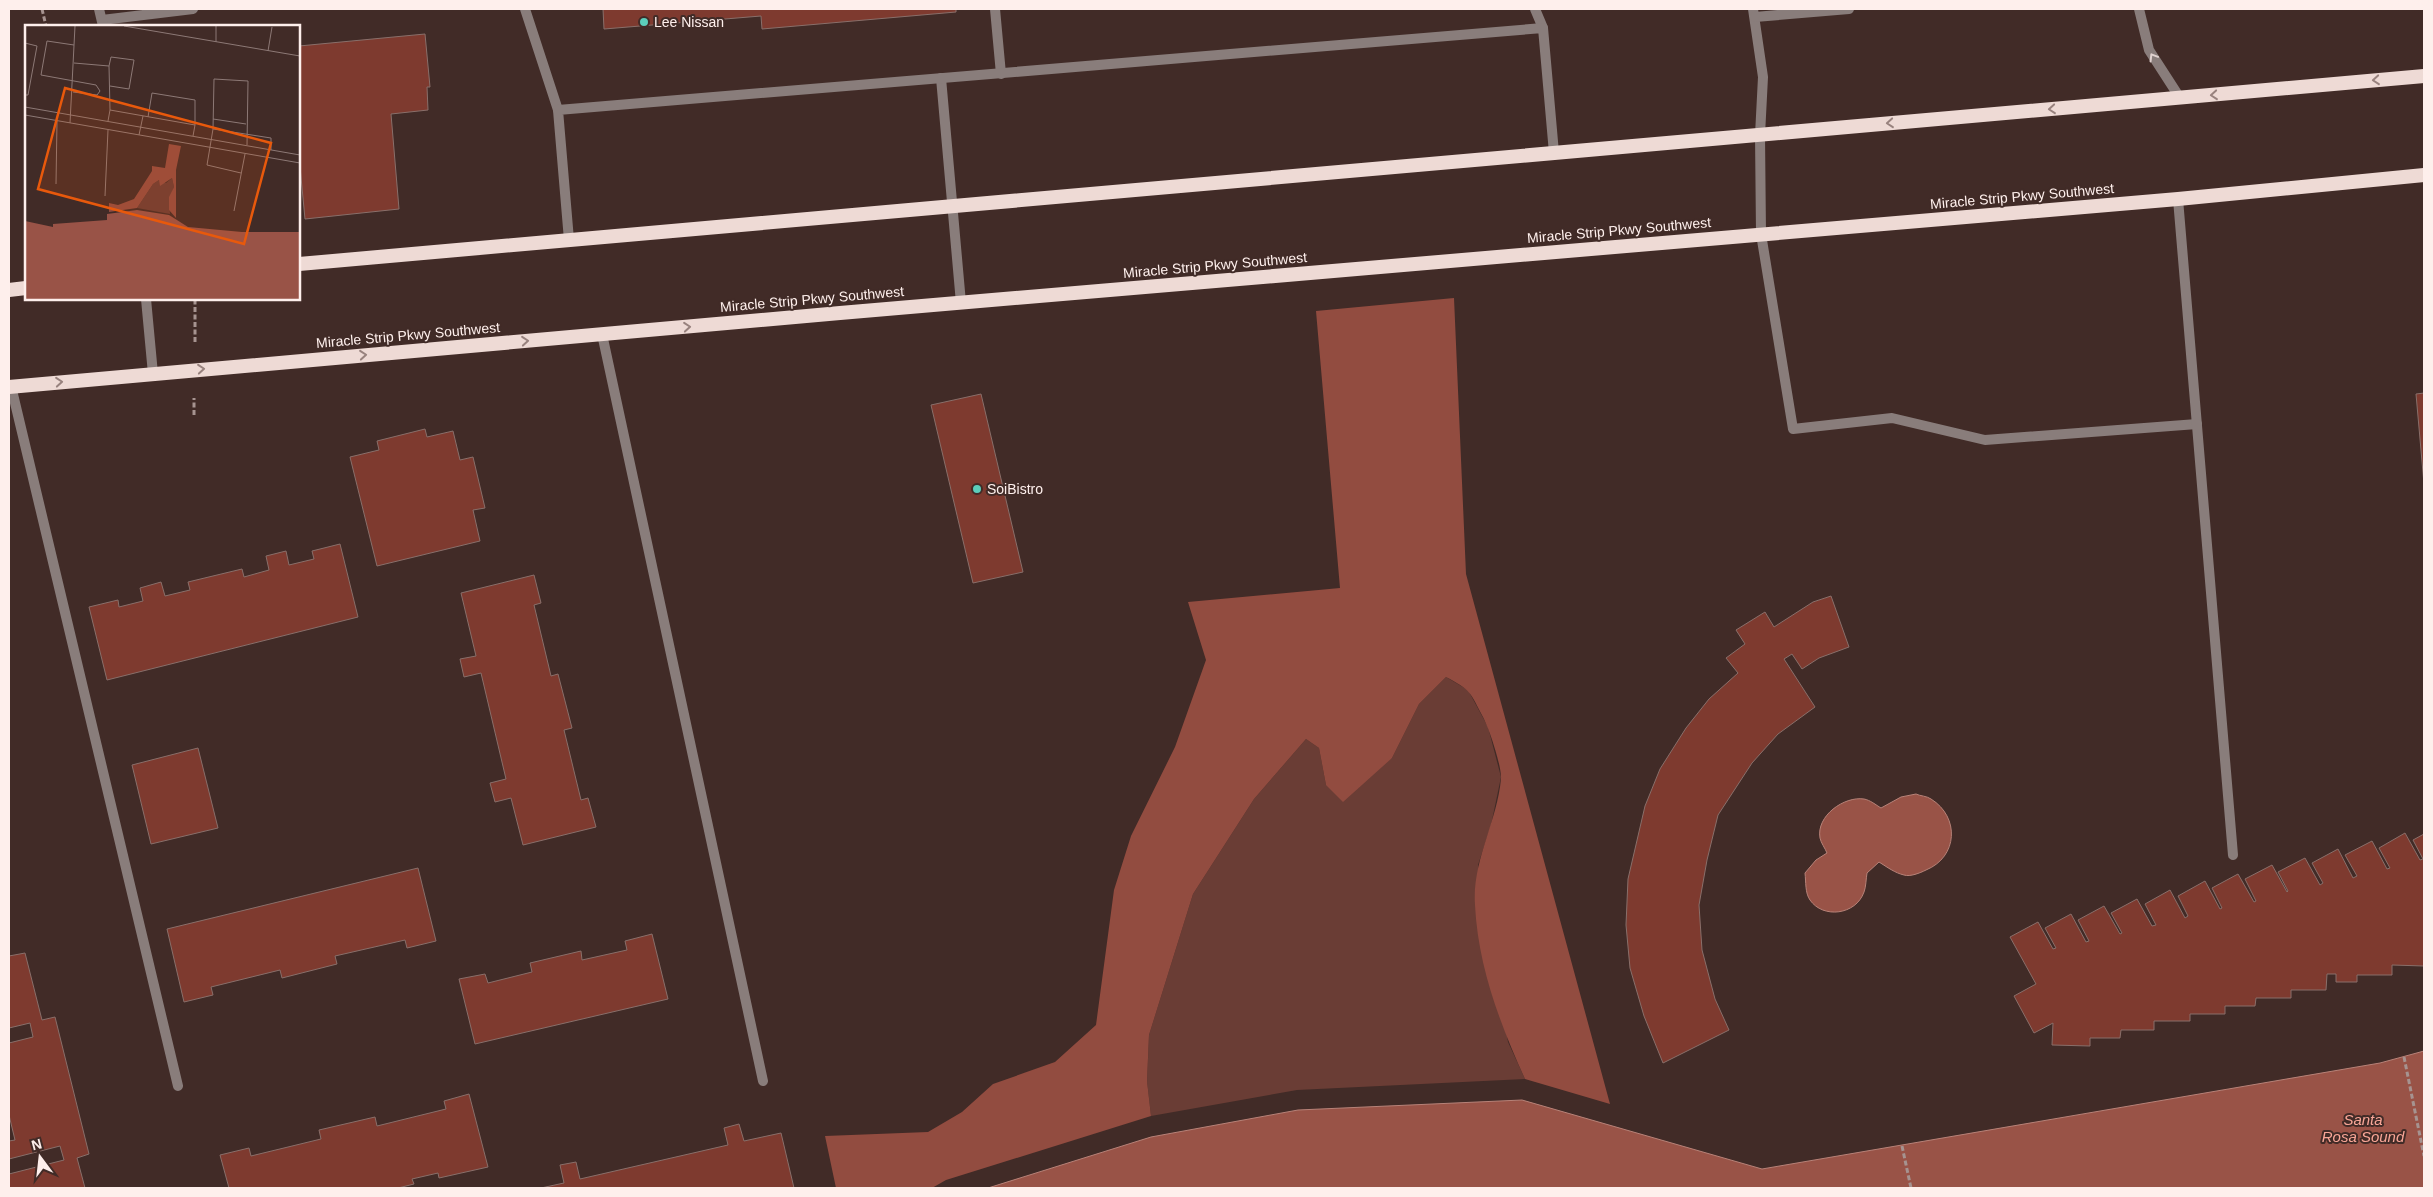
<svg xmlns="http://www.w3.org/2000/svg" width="2433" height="1197" font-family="Arial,sans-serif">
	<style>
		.green { fill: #6a3d35 }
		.forest { fill: #924c40 }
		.water { fill: #995347; stroke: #b78278 }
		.building { fill: #7e3a2f; stroke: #896f6a }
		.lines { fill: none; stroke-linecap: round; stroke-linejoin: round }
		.path { stroke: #a69390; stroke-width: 3; stroke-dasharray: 5 2.5; stroke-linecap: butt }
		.service { stroke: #897d7b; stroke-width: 10 }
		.tertiary { stroke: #897d7b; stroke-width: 10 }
		.trunk { stroke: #eedad5; stroke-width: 14 }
		.oneway { stroke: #e1d2d0 }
		.oneway2 { stroke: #98827e }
		.poi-dot { fill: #5ccebb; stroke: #412b27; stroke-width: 2 }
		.labels { text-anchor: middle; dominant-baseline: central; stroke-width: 4; stroke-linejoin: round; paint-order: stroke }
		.poi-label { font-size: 14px; fill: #feefec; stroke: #412b27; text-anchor: start }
		.street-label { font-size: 14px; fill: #feefec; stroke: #412b27 }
		.water-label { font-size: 15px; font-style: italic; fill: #f9a697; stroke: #412b27 }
		.inset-road { fill: none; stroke: #8d7976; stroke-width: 1 }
		.view { fill: #e8590c; fill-opacity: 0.15; stroke: #e8590c; stroke-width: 2.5 }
		.inset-edge { fill: none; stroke: #feefec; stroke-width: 2.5 }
	</style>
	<rect width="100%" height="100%" fill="#412b27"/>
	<polygon class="green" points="1446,677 1468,690 1488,727 1501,777 1491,825 1478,865 1508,1042 1525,1079 1297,1090 1151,1116 1147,1081 1149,1035 1193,894 1254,799 1306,739 1319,748 1326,785 1392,758 1419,704"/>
	<path class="forest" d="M 1454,298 L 1466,574 L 1610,1104 L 1525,1079 C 1500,1024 1478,966 1475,905 C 1472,861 1497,822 1501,779 C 1502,767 1489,728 1483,717 C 1470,692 1471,690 1446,677 L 1419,704 L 1392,758 L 1343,802 L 1326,785 L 1319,748 L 1306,739 L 1254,799 L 1193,894 L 1149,1035 L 1147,1081 L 1151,1116 L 946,1180 L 932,1188 L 836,1188 L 825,1136 L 928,1132 L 962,1112 L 993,1084 L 1055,1062 L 1096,1025 L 1114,890 L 1131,836 L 1175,747 L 1206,660 L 1188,602 L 1340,588 L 1316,311 Z"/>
	<g class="water">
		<path d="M 1916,794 C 1920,796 1927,796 1931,799 C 1960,817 1958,857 1926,870 C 1920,873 1910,877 1904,875 C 1895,873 1887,867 1879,862 L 1867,873 C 1866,879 1866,887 1864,892 C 1856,915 1823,919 1810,900 C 1805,893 1806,882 1805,873 L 1816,860 L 1827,853 C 1825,848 1821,843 1820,838 C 1816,816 1844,796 1864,799 C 1870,800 1876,805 1881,808 L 1901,797 Z"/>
		<polygon points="2424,1051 2424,1188 988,1188 1151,1137 1298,1110 1522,1100 1762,1169 2380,1063"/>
	</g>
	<g class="building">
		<polygon points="603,9 956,9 956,12 762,29 761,16 604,29"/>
		<polygon points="425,34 430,87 427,87 428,110 391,114 399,209 305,219 299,156 299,46"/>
		<polygon points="2424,393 2424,484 2416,394"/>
		<polygon points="981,394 1023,572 973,583 931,405"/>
		<polygon points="425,429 427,437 453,431 460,460 473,457 485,508 473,510 480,541 377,566 350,457 379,450 377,441"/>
		<polygon points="340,544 358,617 107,680 89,607 118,600 119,607 143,601 140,588 161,582 165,596 190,590 188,582 242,569 244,577 269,570 266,556 286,551 289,565 314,559 312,551"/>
		<polygon points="534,575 541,603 534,605 551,676 558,674 572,728 564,730 581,800 588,798 596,827 523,845 511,798 495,802 490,783 506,779 481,673 464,677 460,659 476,656 461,593"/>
		<polygon points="1831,596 1849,647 1819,658 1802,669 1792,654 1784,659 1815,707 1778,734 1752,763 1718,815 1707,860 1699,905 1702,950 1715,999 1729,1030 1663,1063 1644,1016 1630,968 1626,925 1628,879 1645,806 1660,769 1686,728 1709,699 1738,673 1726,658 1745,644 1736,630 1765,612 1774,627 1813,602"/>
		<polygon points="198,748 218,828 151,844 132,765"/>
		<polygon points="2405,833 2420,860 2423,859 2413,840 2424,834 2424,966 2392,965 2392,975 2357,975 2357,982 2336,982 2336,974 2327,974 2326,990 2291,990 2291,998 2256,998 2255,1006 2225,1006 2225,1014 2190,1014 2190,1021 2154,1021 2154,1030 2121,1030 2120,1038 2090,1038 2090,1046 2052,1045 2053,1023 2034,1033 2014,996 2036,984 2010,937 2038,922 2053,949 2056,948 2045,928 2071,914 2086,942 2089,941 2078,920 2104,906 2120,934 2122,933 2111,913 2137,899 2152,926 2156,925 2145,904 2170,890 2185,918 2188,916 2178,896 2205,881 2220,909 2222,908 2212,888 2238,874 2254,902 2256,901 2245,879 2272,865 2287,892 2288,891 2278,872 2305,858 2320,885 2323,883 2312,863 2338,849 2353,878 2357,876 2345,855 2372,841 2387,869 2390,868 2379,848"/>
		<polygon points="418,868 436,941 407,948 405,940 335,956 337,964 282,978 280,970 211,987 213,995 184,1002 167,929"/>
		<polygon points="652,934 668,999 475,1044 459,979 485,974 488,983 532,972 530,963 581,951 582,960 627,950 625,941"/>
		<polygon points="25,953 42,1020 55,1017 89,1154 77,1158 85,1188 9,1188 9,1174 64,1160 60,1146 9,1159 9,1141 15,1140 9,1115 9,1043 33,1037 30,1023 9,1028 9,956"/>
		<polygon points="469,1094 488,1167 439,1178 438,1173 412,1179 414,1184 398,1188 229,1188 220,1155 249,1148 251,1156 321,1139 319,1130 375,1117 377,1126 446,1109 444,1101"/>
		<polygon points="739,1124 744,1141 781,1133 794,1188 541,1188 564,1183 560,1165 576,1162 580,1179 728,1145 724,1128"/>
	</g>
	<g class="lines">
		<g class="path">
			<polyline points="42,9 46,26"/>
			<polyline points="195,342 195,299"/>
			<polyline points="194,415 194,398"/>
			<polyline points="2404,1057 2424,1156"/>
			<polyline points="1902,1146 1911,1188"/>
		</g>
		<g class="service">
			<polyline points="525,9 558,110"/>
			<polyline points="995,9 1001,74"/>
			<polyline points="1535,9 1543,28"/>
			<polyline points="1753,9 1763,77 1760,135 1761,234 1793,429 1892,418 1985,440 2197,424"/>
			<polyline points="2139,9 2149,50 2180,98"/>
			<polyline points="1755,17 1849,9"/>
			<polyline points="102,20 193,9"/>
			<polyline points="941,78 961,303"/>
			<polyline points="2178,199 2233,855"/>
			<polyline points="569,240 558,110 1543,28 1554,153"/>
			<polyline points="602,334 763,1081"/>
			<polyline points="11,386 178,1086"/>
		</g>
		<g class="tertiary">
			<polyline points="99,9 103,26"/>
			<polyline points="146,299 153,374"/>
		</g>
		<g class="trunk">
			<polyline points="299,264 2424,76"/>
			<polyline points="9,290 26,288"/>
			<polyline points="9,387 840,313 2178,199 2424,175"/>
		</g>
	</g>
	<defs><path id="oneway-chevron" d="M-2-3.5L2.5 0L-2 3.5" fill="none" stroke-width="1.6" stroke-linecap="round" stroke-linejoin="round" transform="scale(1.25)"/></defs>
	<use class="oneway" href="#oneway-chevron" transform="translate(2153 57) rotate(-121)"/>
	<g class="oneway2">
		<use href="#oneway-chevron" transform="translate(2376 80) rotate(175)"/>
		<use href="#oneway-chevron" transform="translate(2214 95) rotate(175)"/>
		<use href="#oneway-chevron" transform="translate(2052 109) rotate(175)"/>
		<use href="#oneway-chevron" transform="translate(1890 123) rotate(175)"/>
		<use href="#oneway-chevron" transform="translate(687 327) rotate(-5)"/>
		<use href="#oneway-chevron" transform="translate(525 341) rotate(-5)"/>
		<use href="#oneway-chevron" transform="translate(363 355) rotate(-5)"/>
		<use href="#oneway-chevron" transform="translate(201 369) rotate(-5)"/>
		<use href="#oneway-chevron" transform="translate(59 382) rotate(-5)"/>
	</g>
	<g class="poi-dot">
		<circle cx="644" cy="22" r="5"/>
		<circle cx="977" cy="489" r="5"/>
	</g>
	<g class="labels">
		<g class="poi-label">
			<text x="654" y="22">Lee Nissan</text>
			<text x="987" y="489">SoiBistro</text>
		</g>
		<g class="street-label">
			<text transform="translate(2022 196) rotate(-5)">Miracle Strip Pkwy Southwest</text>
			<text transform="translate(1619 230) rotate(-5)">Miracle Strip Pkwy Southwest</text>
			<text transform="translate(1215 265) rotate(-5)">Miracle Strip Pkwy Southwest</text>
			<text transform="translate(812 299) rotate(-5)">Miracle Strip Pkwy Southwest</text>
			<text transform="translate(408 335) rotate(-5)">Miracle Strip Pkwy Southwest</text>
		</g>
		<g class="water-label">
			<text x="2363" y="1119">Santa<tspan x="2363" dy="17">Rosa Sound</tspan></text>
		</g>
	</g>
	<g transform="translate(25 25)">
		<rect width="275" height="275" fill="#412b27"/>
		<path d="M 147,153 L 149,162 L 144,175 L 145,189 L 112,183 L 128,159 L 134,155 L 141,158 Z" fill="#6a3d35"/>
		<path d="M 144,119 L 156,121 L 151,145 L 151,193 L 144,185 L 144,172 L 149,162 L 147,153 L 135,161 L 134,155 L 128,159 L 112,183 L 84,187 L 84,178 L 93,180 L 109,174 L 127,146 L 127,141 L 140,143 Z" fill="#924c40"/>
		<path d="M 112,185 L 144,190 L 163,202 L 217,207 L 275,207 L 275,274 L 0,274 L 0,196 L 28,202 L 28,199 L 82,195 L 82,189 Z" fill="#995347"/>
		<path class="inset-road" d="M 99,1 L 275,31M 191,17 L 191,1M 0,18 L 12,21 L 3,70 L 0,70M 243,26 L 247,2M 49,38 L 84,41 L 85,85M 84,41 L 86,32 L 109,35 L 104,64 L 85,61M 48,67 L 72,70 L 75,66 L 71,60 L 16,50 L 22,16 L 49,20M 0,82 L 275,130M 0,90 L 275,138M 123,92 L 127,68 L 170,75 L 170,100M 188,94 L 221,99M 83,96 L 85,85 L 170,100 L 168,111M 45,98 L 50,1M 188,104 L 246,113 L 246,125M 114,110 L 118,91M 216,148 L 182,140 L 188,104 L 189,54 L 223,56 L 222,120M 31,159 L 32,96M 80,171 L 83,105M 209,186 L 220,129"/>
		<path class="view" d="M 40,63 L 246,118 L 219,219 L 13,164 Z"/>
		<rect width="275" height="275" class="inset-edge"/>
	</g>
	<rect width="2433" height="1197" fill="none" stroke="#feefec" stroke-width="20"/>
	<g transform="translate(40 1157) rotate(345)" stroke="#412b27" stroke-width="4" paint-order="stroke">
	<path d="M0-4L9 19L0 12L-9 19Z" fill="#feefec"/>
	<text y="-8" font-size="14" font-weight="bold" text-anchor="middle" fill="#feefec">N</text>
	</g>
</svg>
